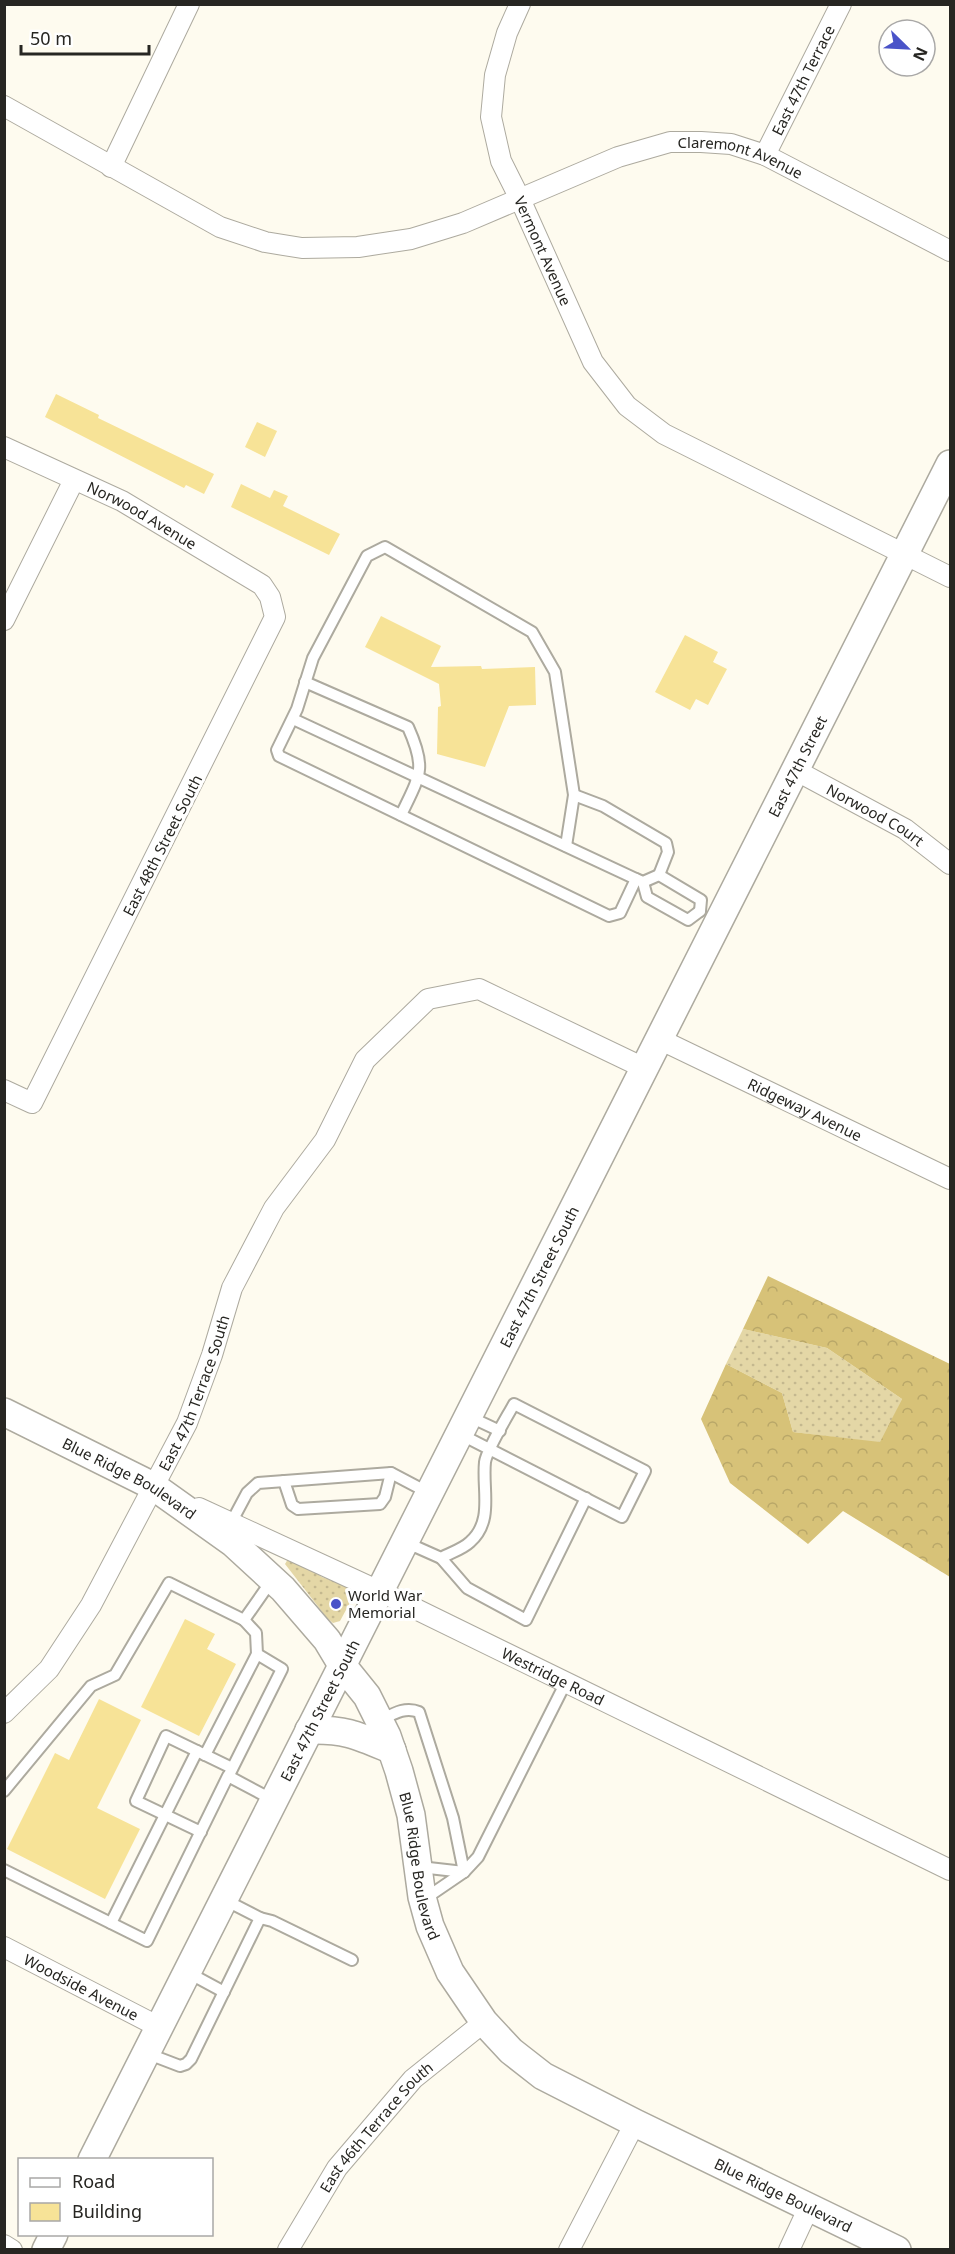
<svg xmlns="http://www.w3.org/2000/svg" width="955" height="2254" font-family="'Noto Sans',sans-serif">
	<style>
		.grass { fill: url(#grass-dots) }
		.forest { fill: url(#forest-crowns) }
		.building { fill: #f7e397 }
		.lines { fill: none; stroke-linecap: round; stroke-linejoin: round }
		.lane-casing { stroke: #adaa9f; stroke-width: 14 }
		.street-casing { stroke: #adaa9f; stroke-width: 22 }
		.secondary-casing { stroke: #adaa9f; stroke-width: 30 }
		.lane { stroke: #fff; stroke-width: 10 }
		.street { stroke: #fff; stroke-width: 20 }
		.secondary { stroke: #fff; stroke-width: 27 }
		.poi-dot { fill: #4a53c8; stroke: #fff; stroke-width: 2 }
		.labels { text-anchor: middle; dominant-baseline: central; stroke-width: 6; stroke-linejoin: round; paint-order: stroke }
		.street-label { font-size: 15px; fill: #272622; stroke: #fff }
		.poi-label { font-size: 15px; fill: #272622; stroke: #fff; text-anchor: start }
	</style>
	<defs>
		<pattern id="grass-dots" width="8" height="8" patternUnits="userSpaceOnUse" patternTransform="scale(1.5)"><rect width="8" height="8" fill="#e4d7a6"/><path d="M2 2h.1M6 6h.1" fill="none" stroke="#c4b88f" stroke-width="1.8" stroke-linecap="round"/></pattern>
		<pattern id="forest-crowns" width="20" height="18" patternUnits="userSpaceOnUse" patternTransform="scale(1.5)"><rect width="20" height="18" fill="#d7c278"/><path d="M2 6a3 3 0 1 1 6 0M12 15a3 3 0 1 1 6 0" fill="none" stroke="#b9a768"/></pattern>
	</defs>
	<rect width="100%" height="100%" fill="#fefbef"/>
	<g class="grass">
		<polygon points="743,1329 827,1348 902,1399 881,1443 793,1432 782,1393 726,1364"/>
		<polygon points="288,1559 306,1566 322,1577 354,1589 353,1597 340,1621 333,1623 327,1618 285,1564"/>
	</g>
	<polygon class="forest" points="768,1276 950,1364 950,1577 843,1511 808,1544 730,1483 701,1419 726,1364 782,1393 793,1432 880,1442 902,1399 827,1348 743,1329"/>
	<g class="building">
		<polygon points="56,394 99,415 98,418 214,474 204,494 186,485 184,488 45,417"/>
		<polygon points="257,422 277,431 265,457 245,447"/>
		<polygon points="241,484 270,498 274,490 288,496 283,506 340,534 329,555 231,507"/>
		<polygon points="381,616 441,646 431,667 481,666 482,669 535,667 536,705 509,706 485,767 437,754 438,707 441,706 439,684 365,647"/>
		<polygon points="685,635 718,652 713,662 727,669 708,705 696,699 690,710 655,692"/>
		<polygon points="185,1619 215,1634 207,1649 236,1664 199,1736 141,1707"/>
		<polygon points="99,1699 141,1720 97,1808 140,1829 105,1899 7,1849 55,1753 69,1760"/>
	</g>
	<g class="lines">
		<defs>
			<g id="lane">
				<path d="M 305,682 L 408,727 C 427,769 420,775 401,815"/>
				<polyline points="293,719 636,879 643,882 659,875 701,900 700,911"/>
				<polyline points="574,795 603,806 666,843 668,852 659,875"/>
				<polyline points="566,846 574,795 555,672 532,632 385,547 367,556 313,658 297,709 277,750 279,756 609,916 620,913 636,879"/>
				<polyline points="643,882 647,897 688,920 700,911"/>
				<polyline points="468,1416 500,1431"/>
				<polyline points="284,1481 292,1505 298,1509 380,1504 385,1497 391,1473"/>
				<polyline points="231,1523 247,1493 258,1483 391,1473 429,1493"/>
				<path d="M 405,1542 L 441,1558 C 450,1553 463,1549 470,1542 C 494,1521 482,1490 485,1462 C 487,1449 507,1417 514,1404 L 645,1471 L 622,1517 L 460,1434"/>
				<polyline points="441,1558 467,1588 526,1620 586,1498"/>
				<path d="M 379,1721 C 393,1714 405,1706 419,1712 L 453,1818 L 464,1872"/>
				<polyline points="205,1755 257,1654"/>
				<polyline points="229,1775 282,1669 257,1654 256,1633 244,1620"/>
				<polyline points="4,1791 91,1686 115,1675 169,1583 244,1620 272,1580"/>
				<polyline points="201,1832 136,1801 166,1736 232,1768"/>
				<polyline points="420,1867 464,1872"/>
				<polyline points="4,1870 147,1941 228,1776 273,1800"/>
				<polyline points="423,1900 464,1872 478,1857 566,1682"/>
				<polyline points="260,1918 272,1921 352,1960"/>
				<polyline points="111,1923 197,1751"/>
				<polyline points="187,1972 224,1992"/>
				<polyline points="146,2053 180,2066 186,2064 191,2059 260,1918 225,1900"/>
			</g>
			<g id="street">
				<path id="s1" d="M 520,4 L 507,33 L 495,75 L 491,117 L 501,161 L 520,199 L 593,362 L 627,406 L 664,434 L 950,577"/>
				<path id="s2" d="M 4,106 L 220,227 L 265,242 L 302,248 L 358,247 L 411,239 L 463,223 L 618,157 L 670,142 L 701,142 L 731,144 L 765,155 L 950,251"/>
				<path id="s3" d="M 765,155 L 841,4"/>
				<polyline points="111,167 189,4"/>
				<path id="s4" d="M 4,447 L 122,501 L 262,585 L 270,597 L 275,617 L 32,1103 L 4,1090"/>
				<polyline points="4,620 74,480"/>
				<path id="s5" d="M 795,770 L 905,829 L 950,864"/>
				<path id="s6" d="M 659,1039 L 950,1179"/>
				<path id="s7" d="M 199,1508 L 379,1591 L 950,1870"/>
				<path id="s8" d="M 4,1713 L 49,1669 L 91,1605 L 187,1423 L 212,1355 L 232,1288 L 274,1208 L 325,1140 L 365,1060 L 428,999 L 479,989 L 644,1068"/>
				<path id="s9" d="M 4,1947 L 159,2027"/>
				<polyline points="4,2245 12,2250"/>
				<path id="s10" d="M 288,2250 L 337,2168 L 413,2079 L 484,2022"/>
				<polyline points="569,2250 635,2123"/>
				<polyline points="789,2250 809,2207"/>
			</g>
			<g id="secondary">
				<path id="s11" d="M 4,1412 L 153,1486 L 233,1543 L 283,1589 L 327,1640 L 342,1665 L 367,1696 L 387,1736 L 399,1771 L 411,1815 L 422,1897 L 430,1926 L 450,1972 L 484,2022 L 511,2051 L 543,2076 L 635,2123 L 897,2250"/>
				<path d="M 309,1730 C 346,1729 359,1736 392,1750"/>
				<path id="s12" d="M 92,2160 L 950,464"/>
				<polyline points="46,2250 54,2234"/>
			</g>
		</defs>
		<use href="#lane" class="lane-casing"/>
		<use href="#street" class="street-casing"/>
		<use href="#secondary" class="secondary-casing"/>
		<use href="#lane" class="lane"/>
		<use href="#street" class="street"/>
		<use href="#secondary" class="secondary"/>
	</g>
	<circle class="poi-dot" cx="336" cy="1604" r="6"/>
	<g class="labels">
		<g class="street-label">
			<text stroke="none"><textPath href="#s3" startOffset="84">East 47th Terrace</textPath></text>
			<text stroke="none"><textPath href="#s2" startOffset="792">Claremont Avenue</textPath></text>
			<text stroke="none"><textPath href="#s1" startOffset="262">Vermont Avenue</textPath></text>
			<text stroke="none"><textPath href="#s4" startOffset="154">Norwood Avenue</textPath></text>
			<text stroke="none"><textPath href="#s12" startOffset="1562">East 47th Street</textPath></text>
			<text stroke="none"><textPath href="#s5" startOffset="92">Norwood Court</textPath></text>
			<text transform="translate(162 845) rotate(-63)">East 48th Street South</text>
			<text stroke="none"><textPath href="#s6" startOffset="162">Ridgeway Avenue</textPath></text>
			<text stroke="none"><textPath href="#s12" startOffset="990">East 47th Street South</textPath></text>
			<text stroke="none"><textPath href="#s8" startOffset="376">East 47th Terrace South</textPath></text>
			<text stroke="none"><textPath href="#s11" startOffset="142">Blue Ridge Boulevard</textPath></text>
			<text stroke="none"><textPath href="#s7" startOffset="392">Westridge Road</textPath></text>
			<text stroke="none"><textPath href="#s12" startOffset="504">East 47th Street South</textPath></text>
			<text stroke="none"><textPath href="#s11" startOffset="648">Blue Ridge Boulevard</textPath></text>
			<text stroke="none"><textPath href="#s9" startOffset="87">Woodside Avenue</textPath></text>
			<text stroke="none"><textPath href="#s10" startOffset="152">East 46th Terrace South</textPath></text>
			<text stroke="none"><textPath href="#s11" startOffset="1168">Blue Ridge Boulevard</textPath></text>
		</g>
		<g class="poi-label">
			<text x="348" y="1595">World War<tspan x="348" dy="17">Memorial</tspan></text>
		</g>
	</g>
	<rect width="955" height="2254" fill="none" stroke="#272622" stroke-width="12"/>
	<rect x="18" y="2158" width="195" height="78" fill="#ffffff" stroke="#a9a8a7" stroke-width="1.5"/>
	<rect x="30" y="2178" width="30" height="9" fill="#ffffff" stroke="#a9a8a7" stroke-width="1.5"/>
	<text x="72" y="2188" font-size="18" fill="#272622">Road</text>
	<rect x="30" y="2203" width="30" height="18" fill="#f7e397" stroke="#a9a8a7" stroke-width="1.5"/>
	<text x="72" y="2218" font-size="18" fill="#272622">Building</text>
	<g transform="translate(907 48) rotate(114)"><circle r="28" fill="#ffffff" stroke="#a9a8a7" stroke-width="1.5"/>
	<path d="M0-4.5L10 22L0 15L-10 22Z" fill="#4a53c8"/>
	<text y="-9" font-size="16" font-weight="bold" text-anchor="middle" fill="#272622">N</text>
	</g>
	<path d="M21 45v9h128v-9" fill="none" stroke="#272622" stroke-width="3"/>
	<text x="30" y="45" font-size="18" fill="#272622" stroke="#ffffff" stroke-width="4.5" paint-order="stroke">50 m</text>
</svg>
